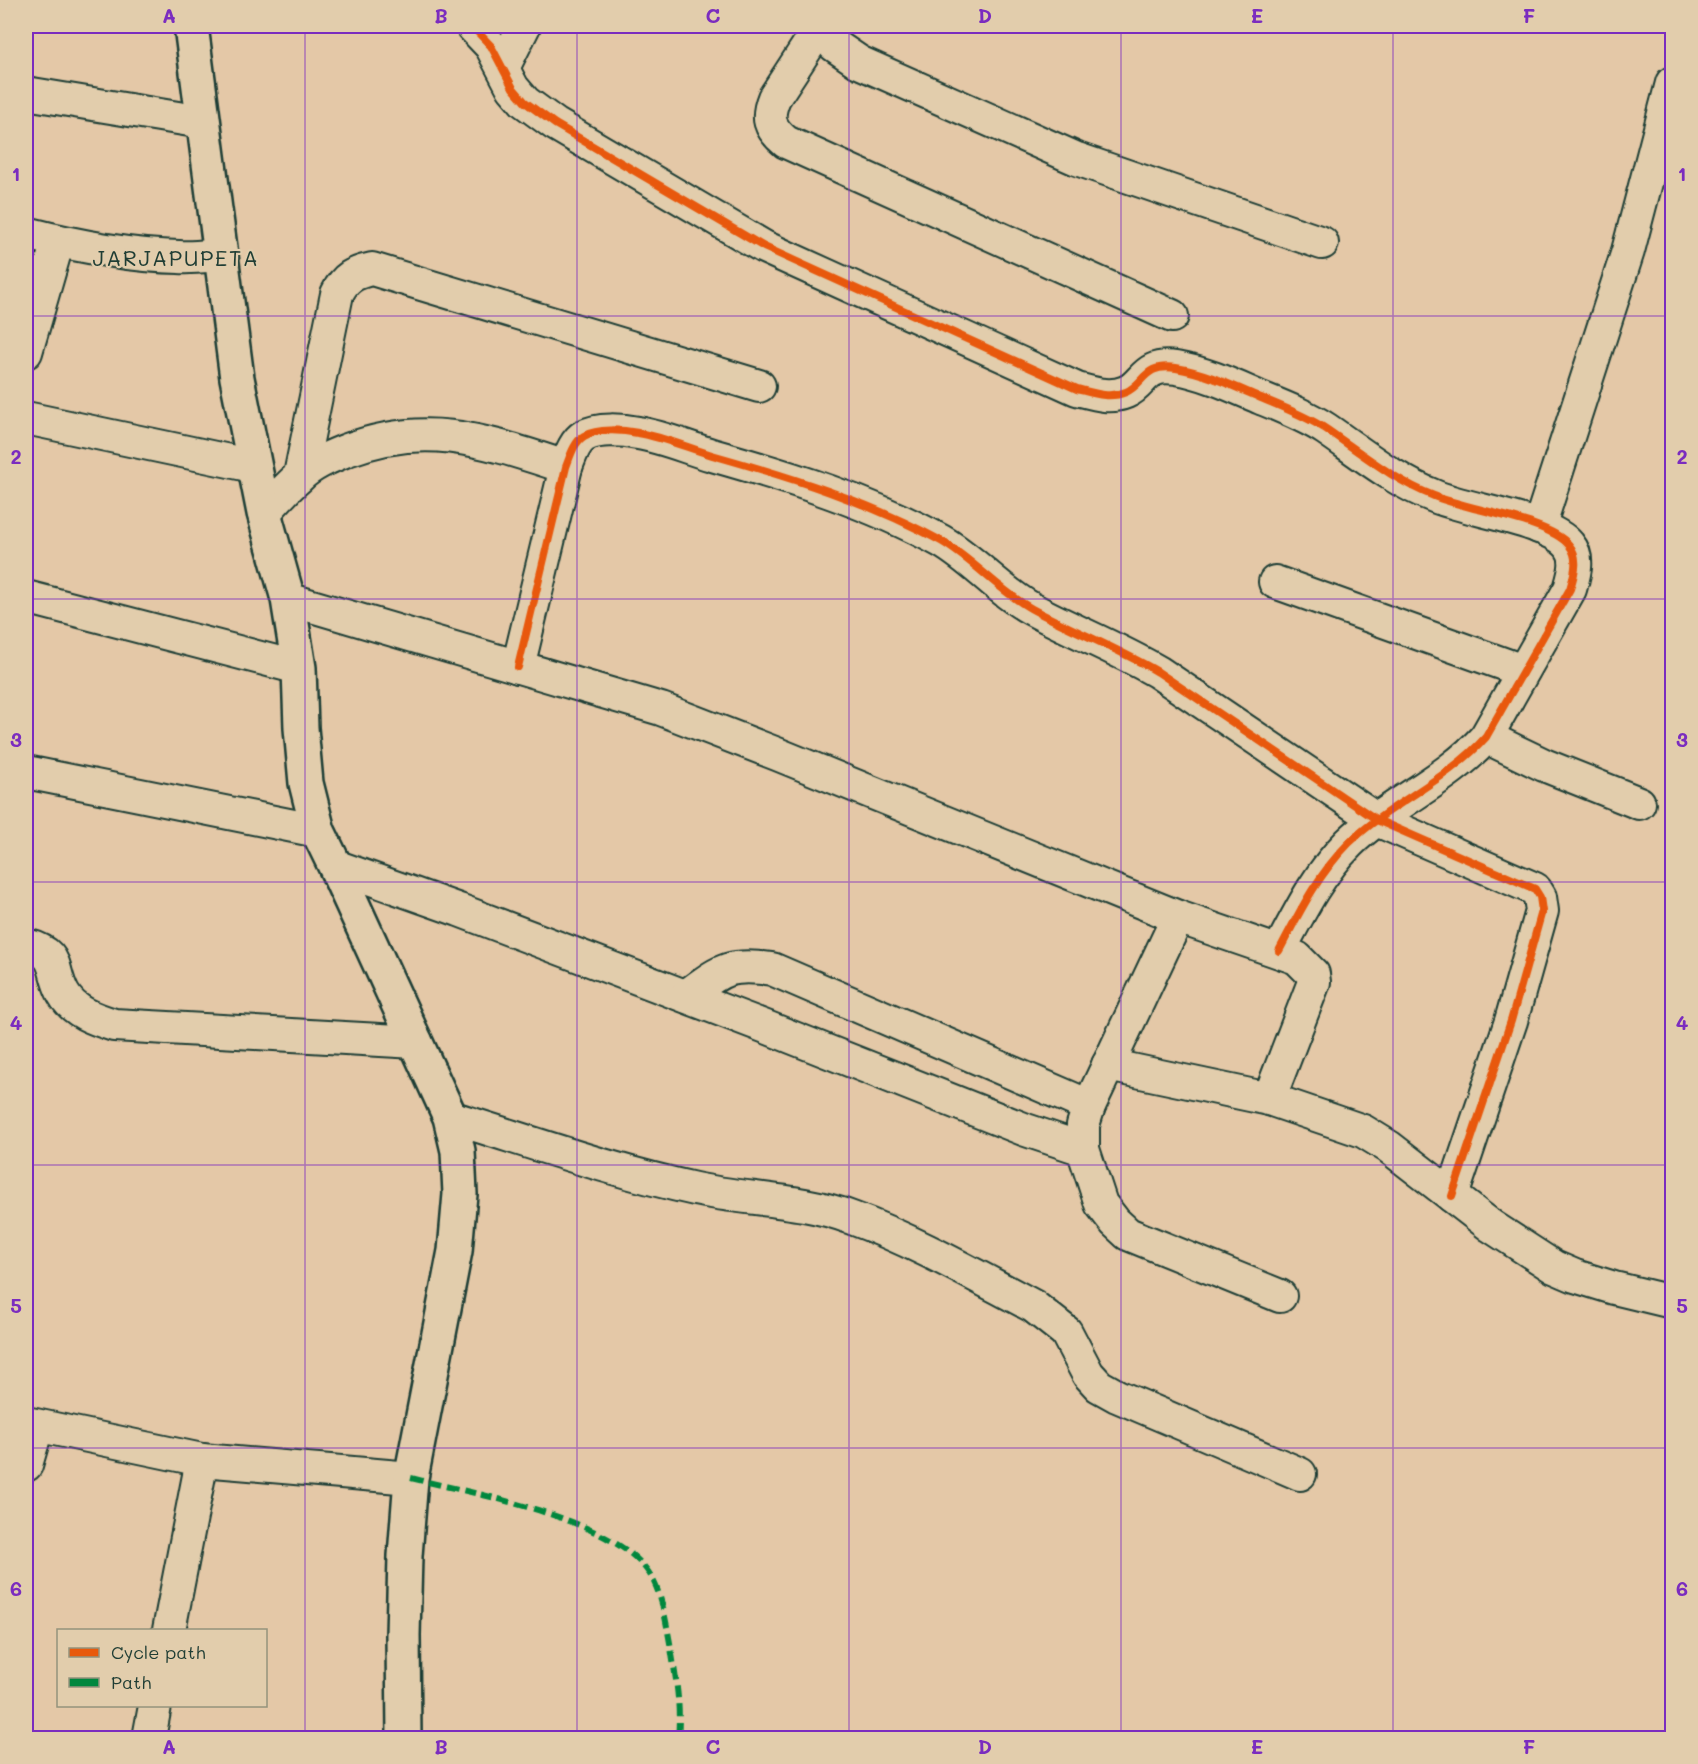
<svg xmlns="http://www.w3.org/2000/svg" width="1698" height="1764" font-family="Mali,sans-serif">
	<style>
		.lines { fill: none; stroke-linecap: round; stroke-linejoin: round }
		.minor-casing { stroke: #1f3d34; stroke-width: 36 }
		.secondary-casing { stroke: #1f3d34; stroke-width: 38 }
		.minor { stroke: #e2cdac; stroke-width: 32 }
		.secondary { stroke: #e2cdac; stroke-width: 33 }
		.quiet { stroke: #00873e; stroke-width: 6; stroke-dasharray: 12 6; stroke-linecap: butt }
		.cycleway-casing { stroke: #e2cdac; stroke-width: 11 }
		.cycleway { stroke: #e8590c; stroke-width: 8 }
		.grid { fill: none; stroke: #7b2cbf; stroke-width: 1.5; stroke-opacity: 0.55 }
		.labels { text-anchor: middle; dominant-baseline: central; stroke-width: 4.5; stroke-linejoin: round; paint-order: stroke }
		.quarter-label { font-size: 22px; letter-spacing: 1.5px; fill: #1f3d34; stroke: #e2cdac }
		.neatline { fill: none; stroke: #7b2cbf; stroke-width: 2 }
		.grid-label { font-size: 20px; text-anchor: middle; font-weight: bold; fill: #7b2cbf }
	</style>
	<rect width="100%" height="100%" fill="#e4c8a7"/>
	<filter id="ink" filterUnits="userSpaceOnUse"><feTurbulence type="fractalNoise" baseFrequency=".0167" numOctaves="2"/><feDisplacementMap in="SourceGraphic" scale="12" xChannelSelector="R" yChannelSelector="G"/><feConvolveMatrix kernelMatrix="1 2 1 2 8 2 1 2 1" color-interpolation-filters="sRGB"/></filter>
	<g filter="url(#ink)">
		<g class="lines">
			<defs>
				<g id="minor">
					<path d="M 472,26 L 491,46 L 513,88 L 525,102 L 555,124 L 764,247 L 1077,389 C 1093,393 1109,399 1126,392 C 1145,384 1143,363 1176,368 C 1206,373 1233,386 1261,398 C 1283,407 1306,416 1326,429 C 1361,453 1395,481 1434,496 C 1467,510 1549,520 1569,545 C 1580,558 1574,575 1570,589 L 1486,737 C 1447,781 1390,803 1349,843 C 1318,874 1299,913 1279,951"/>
					<path d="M 821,26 L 774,98 C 766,118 769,128 786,142 L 1172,316"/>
					<polyline points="823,26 834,45 859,62 1077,159 1322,243"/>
					<polyline points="503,68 524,26"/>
					<polyline points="26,93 202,122"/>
					<path d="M 26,233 C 73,245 130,256 179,257 C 192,258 207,256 221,255"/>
					<polyline points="26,352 58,241"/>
					<polyline points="26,418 253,466"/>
					<path d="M 300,475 L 337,294 C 345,277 354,273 372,269 L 759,386"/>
					<path d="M 264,513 C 275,501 286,488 299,477 C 312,464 330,457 347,450 C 429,419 487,442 566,467"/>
					<polyline points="1539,527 1628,251 1672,83"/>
					<polyline points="1275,582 1523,671"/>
					<polyline points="26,597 299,668"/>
					<polyline points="288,599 661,709 777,754 1178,917 1297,958 1313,974 1314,982 1269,1099"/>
					<path d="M 518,667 L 566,467 C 570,457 574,442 584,436 C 598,428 623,430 638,433 C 663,437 688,448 712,455 C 790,477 870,502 941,541 C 974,560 999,591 1032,609 C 1073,631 1117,648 1158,672 L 1377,820 L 1535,889 L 1540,897 L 1542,911 L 1511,1021 L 1452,1196"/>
					<polyline points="1486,737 1544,765 1639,803"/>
					<polyline points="26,772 318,831"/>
					<polyline points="335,866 459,910 766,1027 1026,1130 1083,1149"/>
					<polyline points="1178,917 1089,1106 1083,1125 1083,1149 1101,1204 1115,1222 1128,1234 1280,1296"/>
					<path d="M 26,945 C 61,954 50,968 63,993 C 73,1012 95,1019 114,1025 L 416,1042"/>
					<path d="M 686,996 C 722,970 727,963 772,969 L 1089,1106"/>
					<polyline points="1108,1065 1269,1099 1363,1131 1389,1147 1491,1226 1554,1267 1575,1276 1614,1288 1672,1302"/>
					<path d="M 450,1117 C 531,1142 612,1171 695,1189 C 747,1200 803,1199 852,1218 C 915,1241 974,1275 1033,1306 L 1066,1332 L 1088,1374 L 1099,1386 L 1117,1396 L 1300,1474"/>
					<polyline points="26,1423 202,1460 411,1478"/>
					<polyline points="26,1465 37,1427"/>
					<polyline points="169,1630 202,1460"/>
					<polyline points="149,1738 155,1706"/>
				</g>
				<polyline id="secondary" points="191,26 237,378 264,513 288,599 299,668 301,728 306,783 318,831 335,866 450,1117 458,1151 460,1194 455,1251 411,1478 405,1556 403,1635 404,1738"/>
			</defs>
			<use href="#minor" class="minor-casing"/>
			<use href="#secondary" class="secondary-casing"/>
			<use href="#minor" class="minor"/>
			<use href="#secondary" class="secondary"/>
			<path class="quiet" d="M 411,1478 C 475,1494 612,1518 649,1573 C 663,1595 666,1623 671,1648 C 676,1679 681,1706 678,1738"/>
			<defs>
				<g id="cycleway">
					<path d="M 472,26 L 491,46 L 513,88 L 525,102 L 555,124 L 764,247 L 1077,389 C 1093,393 1109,399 1126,392 C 1145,384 1143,363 1176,368 C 1206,373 1233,386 1261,398 C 1283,407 1306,416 1326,429 C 1361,453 1395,481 1434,496 C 1467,510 1549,520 1569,545 C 1580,558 1574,575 1570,589 L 1486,737 C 1447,781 1390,803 1349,843 C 1318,874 1299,913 1279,951"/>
					<path d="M 518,667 L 566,467 C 570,457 574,442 584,436 C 598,428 623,430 638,433 C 663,437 688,448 712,455 C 790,477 870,502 941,541 C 974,560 999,591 1032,609 C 1073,631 1117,648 1158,672 L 1377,820 L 1535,889 L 1540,897 L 1542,911 L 1511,1021 L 1452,1196"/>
				</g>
			</defs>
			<use href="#cycleway" class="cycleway-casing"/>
			<use href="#cycleway" class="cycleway"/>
		</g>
	</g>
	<path class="grid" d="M 305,26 L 305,1738M 577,26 L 577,1738M 849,26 L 849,1738M 1121,26 L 1121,1738M 1393,26 L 1393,1738M 26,316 L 1672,316M 26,599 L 1672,599M 26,882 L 1672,882M 26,1165 L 1672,1165M 26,1448 L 1672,1448"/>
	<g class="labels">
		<g class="quarter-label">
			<text x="176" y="257">JARJAPUPETA</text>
		</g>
	</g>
	<rect width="1698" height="1764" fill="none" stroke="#e2cdac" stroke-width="66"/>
	<rect x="57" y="1629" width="210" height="78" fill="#e2cdac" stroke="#94937c" stroke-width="1.5"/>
	<rect x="69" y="1648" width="30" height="9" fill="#e8590c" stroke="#94937c" stroke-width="1.5"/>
	<text x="111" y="1659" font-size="18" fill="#1f3d34">Cycle path</text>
	<rect x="69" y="1678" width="30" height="9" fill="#00873e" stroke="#94937c" stroke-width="1.5"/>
	<text x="111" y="1689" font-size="18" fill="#1f3d34">Path</text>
	<rect x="33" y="33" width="1632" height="1698" class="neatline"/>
	<g class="grid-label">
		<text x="169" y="23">A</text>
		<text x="441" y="23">B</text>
		<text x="713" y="23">C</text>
		<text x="985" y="23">D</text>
		<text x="1257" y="23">E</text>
		<text x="1529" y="23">F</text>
		<text x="16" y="181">1</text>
		<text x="1682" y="181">1</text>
		<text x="16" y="464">2</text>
		<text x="1682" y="464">2</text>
		<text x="16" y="747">3</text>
		<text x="1682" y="747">3</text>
		<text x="16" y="1030">4</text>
		<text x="1682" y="1030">4</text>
		<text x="16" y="1313">5</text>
		<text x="1682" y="1313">5</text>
		<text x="16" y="1596">6</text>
		<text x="1682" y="1596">6</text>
		<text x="169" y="1754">A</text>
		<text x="441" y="1754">B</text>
		<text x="713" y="1754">C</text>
		<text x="985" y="1754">D</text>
		<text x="1257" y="1754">E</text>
		<text x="1529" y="1754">F</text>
	</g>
</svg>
